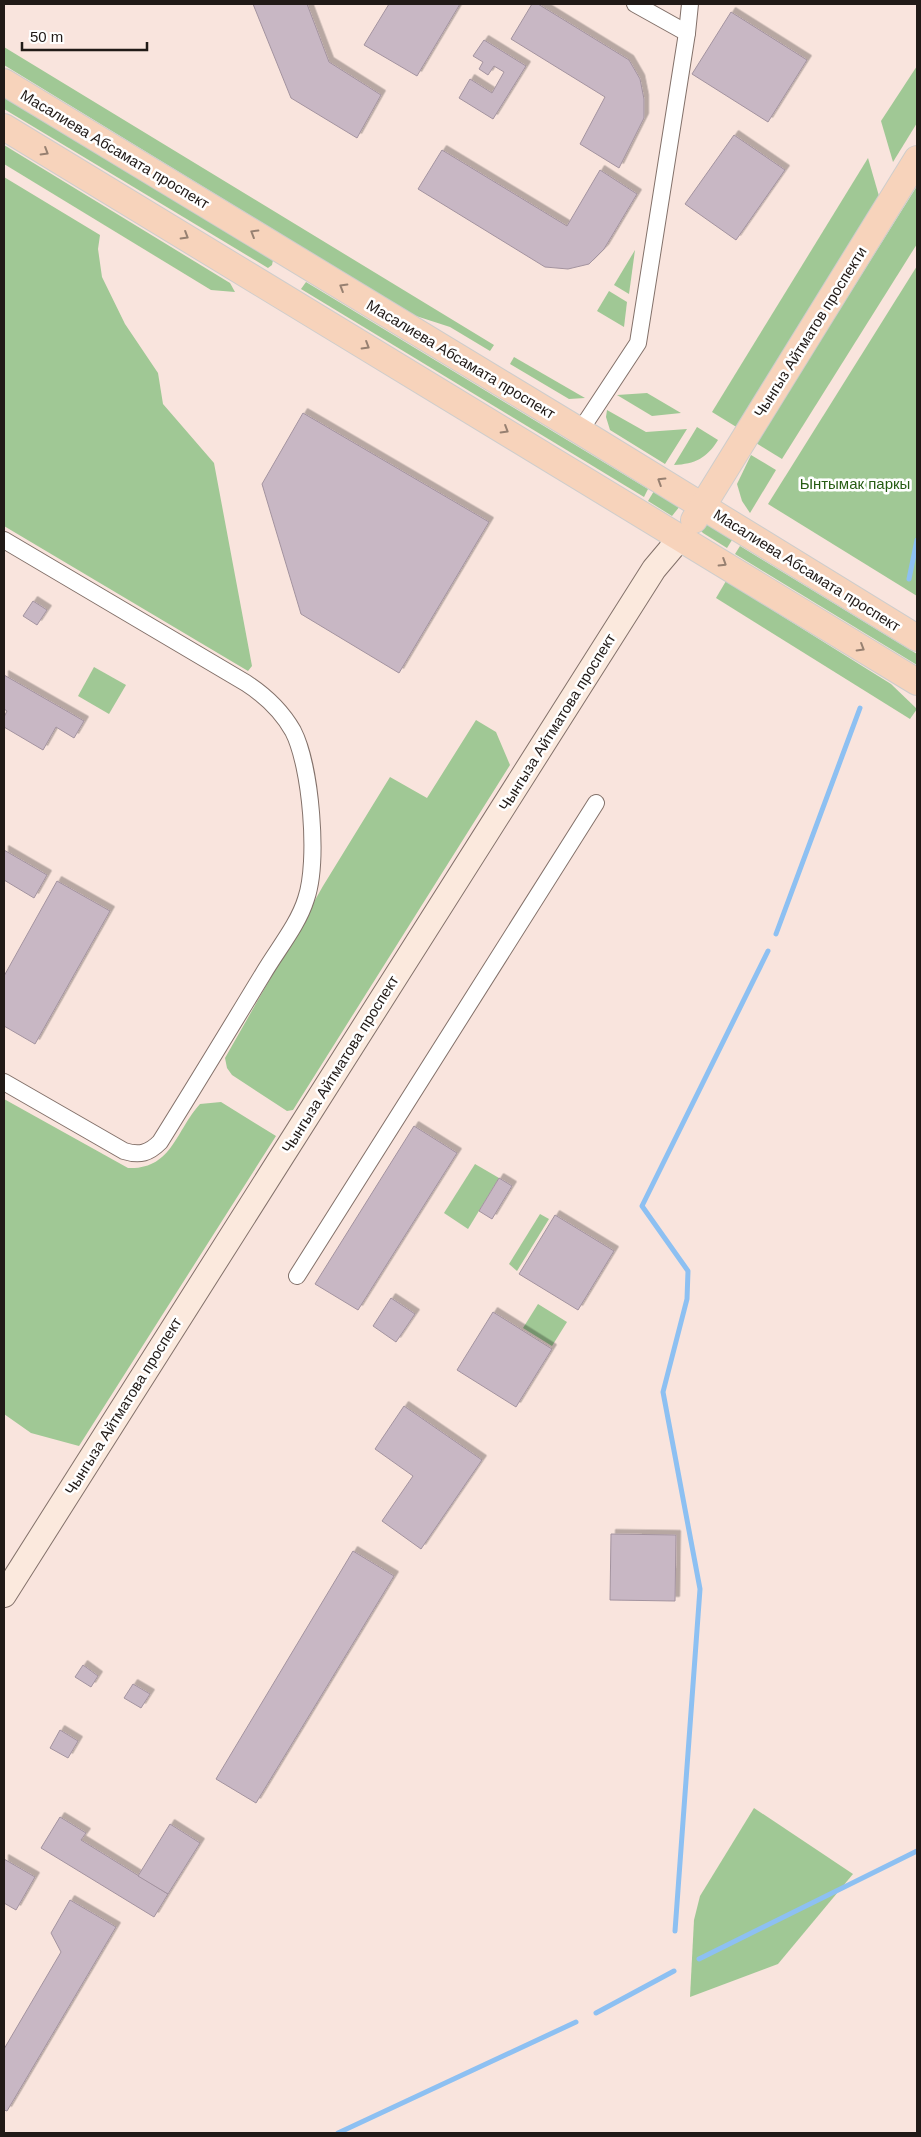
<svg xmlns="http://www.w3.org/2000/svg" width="921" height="2137" font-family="Helvetica,sans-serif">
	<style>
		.green { fill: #a0c895 }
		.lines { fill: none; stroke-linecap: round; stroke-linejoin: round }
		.stream { stroke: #8dc0f2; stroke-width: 5 }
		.building { fill: #c8b7c4; stroke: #a3939f; filter: url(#shadow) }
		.street-casing { stroke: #83716a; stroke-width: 18 }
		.secondary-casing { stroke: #83716a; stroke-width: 26 }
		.primary-casing { stroke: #cecdcc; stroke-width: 28 }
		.street { stroke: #fff; stroke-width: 16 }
		.secondary { stroke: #fbe9dd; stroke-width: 24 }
		.primary { stroke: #f7d3bb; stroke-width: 26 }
		.oneway { stroke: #978071 }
		.labels { text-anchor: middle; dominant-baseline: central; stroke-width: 5; stroke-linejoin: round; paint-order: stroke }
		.street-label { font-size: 15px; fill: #211a17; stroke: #fff }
		.park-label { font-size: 15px; fill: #265c13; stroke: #fff }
	</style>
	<defs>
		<filter id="shadow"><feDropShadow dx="4.5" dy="-4.5" stdDeviation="0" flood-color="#0004"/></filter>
	</defs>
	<rect width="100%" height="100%" fill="#f9e4dd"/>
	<g class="green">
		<polygon points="4,47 494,345 490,351 450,327 413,315 4,65"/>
		<polygon points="917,66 917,123 893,162 881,121"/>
		<polygon points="4,97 273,260 272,265 268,268 4,109"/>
		<polygon points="4,145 230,283 235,292 211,290 4,164"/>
		<polygon points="868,158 879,196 738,428 712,412"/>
		<polygon points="4,177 100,235 98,249 102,277 125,324 158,373 163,404 214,463 252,666 248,671 4,526"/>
		<polygon points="917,186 917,244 782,459 756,443"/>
		<polygon points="635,250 629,294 614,285"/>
		<polygon points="917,266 917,596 768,504"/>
		<polygon points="306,282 648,489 644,497 301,289"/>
		<polygon points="609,291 627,302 624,327 597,311"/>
		<polygon points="514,357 585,398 569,399 510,364"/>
		<polygon points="647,393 681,413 652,416 617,395"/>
		<polygon points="607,410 646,432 687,429 665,464 610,430 606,417"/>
		<path d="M 697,427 L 718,440 C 707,458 695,464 674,465 Z"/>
		<polygon points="751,455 776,470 750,513 742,501 737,484"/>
		<polygon points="654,491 680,506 672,516 648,501"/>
		<polygon points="704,525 708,525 732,540 727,548 703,533 701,531"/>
		<polygon points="740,546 917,654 917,665 735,554"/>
		<polygon points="726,581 891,684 917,709 910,719 716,598"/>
		<polygon points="94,667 126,685 109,714 78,696"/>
		<polygon points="476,720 496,732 510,765 293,1110 287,1111 232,1075 227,1068 225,1058 323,886 390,777 427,798"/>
		<path d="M 4,1099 L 128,1168 C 172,1170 176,1130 200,1104 L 221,1102 L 276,1136 L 79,1446 L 31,1433 L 4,1414 Z"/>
		<polygon points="475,1164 499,1178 468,1229 444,1213"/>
		<polygon points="540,1214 549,1219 517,1271 509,1264"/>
		<polygon points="538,1304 567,1322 552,1346 523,1328"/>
		<polygon points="754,1808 853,1874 778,1964 690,1997 694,1920 700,1896"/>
	</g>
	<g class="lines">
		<g class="stream">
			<polyline points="909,579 917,540"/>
			<polyline points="776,934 860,708"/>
			<polyline points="675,1931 700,1589 663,1392 687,1299 688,1271 642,1206 768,951"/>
			<polyline points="699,1959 917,1851"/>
			<polyline points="596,2013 674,1971"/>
			<polyline points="338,2133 576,2022"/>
		</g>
	</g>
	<g class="building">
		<polygon points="253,4 307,4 329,62 381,95 357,138 291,98"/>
		<polygon points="389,4 460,4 417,76 364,45"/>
		<polygon points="532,4 538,4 629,60 640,79 644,99 644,118 619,168 580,144 605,97 511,39"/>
		<polygon points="731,12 807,60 768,122 692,74"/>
		<polygon points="484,40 526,66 493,119 459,98 470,79 492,93 504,72 494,66 488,75 479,69 483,62 473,56"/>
		<polygon points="734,135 785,170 736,240 685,204"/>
		<polygon points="442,150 567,226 600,170 637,194 604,249 589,264 568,269 545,267 418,189"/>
		<polygon points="303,413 489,522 399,673 301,614 262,484"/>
		<polygon points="33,601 47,610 37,625 23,616"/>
		<polygon points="4,675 84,721 74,738 56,727 43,750 4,727 4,717 7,711 4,709"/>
		<polygon points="4,850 47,875 34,898 4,880"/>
		<polygon points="57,881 110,911 35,1044 4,1026 4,976"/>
		<polygon points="414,1126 457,1153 358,1310 315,1284"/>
		<polygon points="499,1178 512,1186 492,1219 479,1211"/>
		<polygon points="555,1215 614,1251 578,1310 519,1274"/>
		<polygon points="391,1298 415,1314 396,1342 373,1326"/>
		<polygon points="493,1312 552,1349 516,1407 457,1370"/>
		<polygon points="404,1406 482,1460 421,1549 382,1521 413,1476 375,1449"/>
		<polygon points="611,1534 676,1535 675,1601 610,1600"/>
		<polygon points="353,1551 394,1576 256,1803 216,1779"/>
		<polygon points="83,1665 98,1676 91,1687 75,1677"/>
		<polygon points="133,1684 150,1694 141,1708 124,1698"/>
		<polygon points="60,1730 78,1741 68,1758 50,1748"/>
		<polygon points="60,1817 86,1833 81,1840 168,1894 154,1917 41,1848"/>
		<polygon points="170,1824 200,1843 168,1894 138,1876"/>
		<polygon points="4,1859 35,1877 16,1910 4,1903"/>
		<polygon points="70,1900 116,1927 7,2111 4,2110 4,2049 61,1952 51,1933"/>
	</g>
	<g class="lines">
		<defs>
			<g id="street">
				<polyline points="635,4 687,33"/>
				<polyline points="580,431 638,343 687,33 690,4"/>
				<path d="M 4,540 L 246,683 C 266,696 281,710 293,731 C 311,766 319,861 306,899 C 298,925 277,950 263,974 C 229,1030 195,1086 160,1142 C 149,1153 140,1156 124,1151 L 4,1082"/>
				<polyline points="297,1276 596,803"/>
			</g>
			<polyline id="secondary" points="4,1595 654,569 681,537"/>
			<g id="primary">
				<polyline points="4,82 580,431 917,638"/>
				<polyline points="4,127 917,682"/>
				<polyline points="694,520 917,159"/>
			</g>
		</defs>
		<use href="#street" class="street-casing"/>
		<use href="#secondary" class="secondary-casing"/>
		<use href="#primary" class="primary-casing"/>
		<use href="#street" class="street"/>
		<use href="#secondary" class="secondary"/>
		<use href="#primary" class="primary"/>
	</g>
	<defs><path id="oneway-chevron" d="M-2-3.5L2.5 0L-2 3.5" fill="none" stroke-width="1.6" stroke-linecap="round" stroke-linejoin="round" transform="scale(1.25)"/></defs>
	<g class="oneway">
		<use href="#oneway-chevron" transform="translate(45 152) rotate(31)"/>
		<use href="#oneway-chevron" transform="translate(254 233) rotate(-149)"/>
		<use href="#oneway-chevron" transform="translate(185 236) rotate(31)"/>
		<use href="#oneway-chevron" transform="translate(343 287) rotate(-149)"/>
		<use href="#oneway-chevron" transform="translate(366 346) rotate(31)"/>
		<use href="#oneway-chevron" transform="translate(505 430) rotate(31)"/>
		<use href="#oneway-chevron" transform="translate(661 481) rotate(-148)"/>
		<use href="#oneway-chevron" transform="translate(723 563) rotate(32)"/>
		<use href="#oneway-chevron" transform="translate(861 648) rotate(31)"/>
	</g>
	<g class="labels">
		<g class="street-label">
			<text transform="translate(115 149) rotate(31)">Масалиева Абсамата проспект</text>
			<text transform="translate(810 332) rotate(-58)">Чынгыз Айтматов проспекти</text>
			<text transform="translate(461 359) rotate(31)">Масалиева Абсамата проспект</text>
			<text transform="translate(807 570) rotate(32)">Масалиева Абсамата проспект</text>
			<text transform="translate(557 722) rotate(-58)">Чынгыза Айтматова проспект</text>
			<text transform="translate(340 1064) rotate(-58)">Чынгыза Айтматова проспект</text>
			<text transform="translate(123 1406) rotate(-58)">Чынгыза Айтматова проспект</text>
		</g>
		<g class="park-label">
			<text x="855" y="483">Ынтымак паркы</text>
		</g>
	</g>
	<rect width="921" height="2137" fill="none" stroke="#211a17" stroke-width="10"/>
	<path d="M22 42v8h125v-8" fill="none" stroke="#211a17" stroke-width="2.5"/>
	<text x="30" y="42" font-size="15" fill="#211a17" stroke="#ffffff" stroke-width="4" paint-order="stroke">50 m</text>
</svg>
